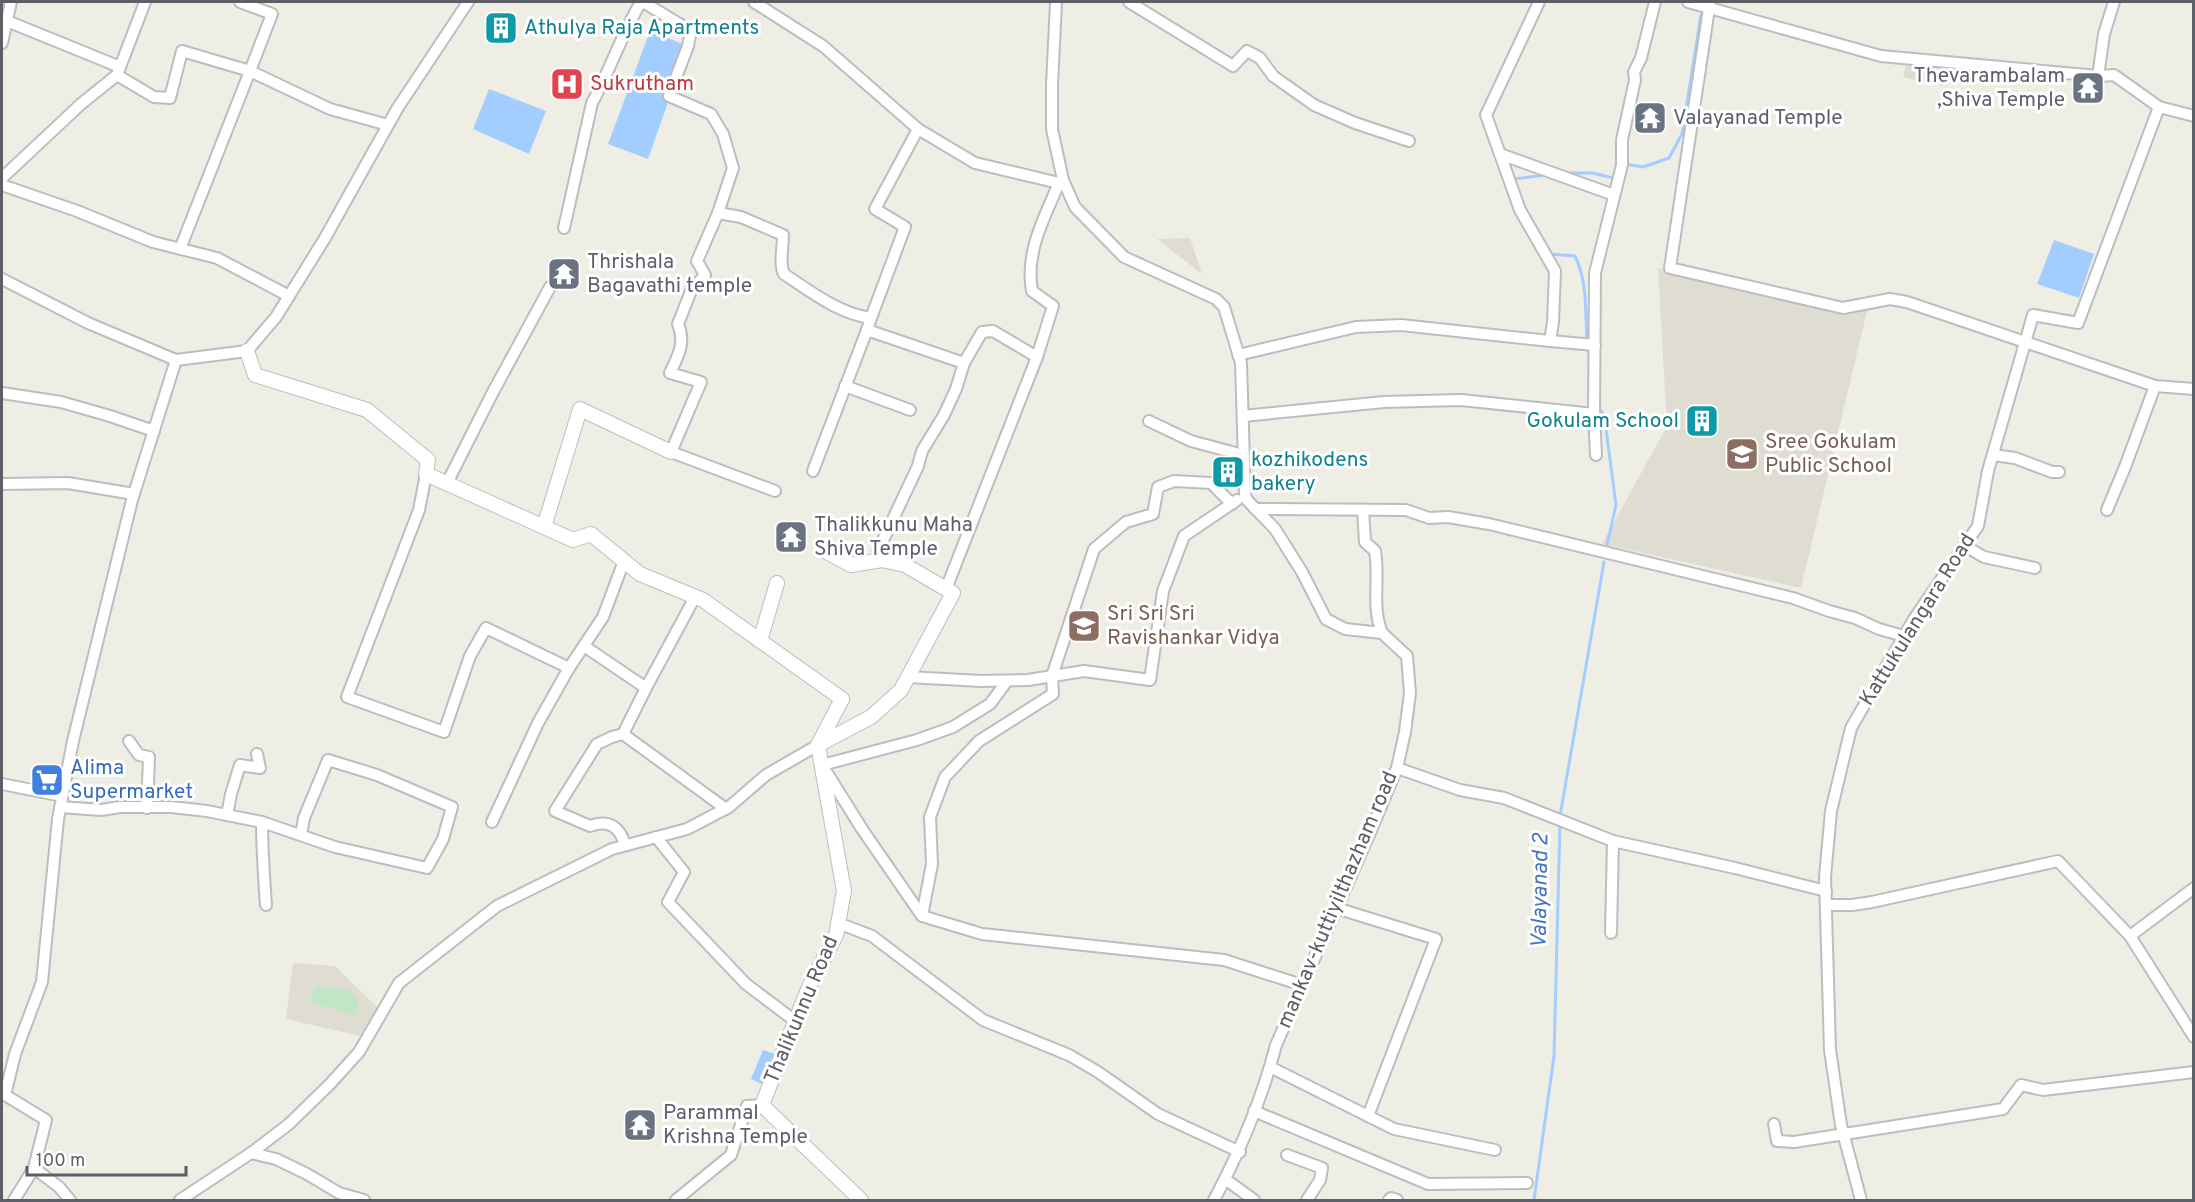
<svg xmlns="http://www.w3.org/2000/svg" width="2195" height="1202" font-family="Overpass,sans-serif">
	<style>
		.education { fill: #dfddd2 }
		.medical { fill: #fbe6e1 }
		.green { fill: #c1e6c5 }
		.water { fill: #a4cdff }
		.lines { fill: none; stroke-linecap: round; stroke-linejoin: round }
		.stream { stroke: #a4cdff; stroke-width: 3 }
		.minor-casing { stroke: #bcbdc3; stroke-width: 14 }
		.tertiary-casing { stroke: #bcbdc3; stroke-width: 16 }
		.minor { stroke: #fff; stroke-width: 10 }
		.tertiary { stroke: #fff; stroke-width: 14 }
		.labels { text-anchor: middle; dominant-baseline: central; stroke-width: 6; stroke-linejoin: round; paint-order: stroke }
		.culture-label { font-size: 21px; fill: #0d838f; stroke: #fff; text-anchor: start }
		.worship-label { font-size: 21px; fill: #5b616d; stroke: #fff; text-anchor: start }
		.health-label { font-size: 21px; fill: #be3a42; stroke: #fff; text-anchor: start }
		.education-label { font-size: 21px; fill: #785e54; stroke: #fff; text-anchor: start }
		.street-label { font-size: 21px; fill: #5c5f65; stroke: #fff }
		.shop-label { font-size: 21px; fill: #366cbe; stroke: #fff; text-anchor: start }
		.water-label { font-size: 22px; font-style: italic; fill: #4674c3; stroke: #fff }
	</style>
	<rect width="100%" height="100%" fill="#efeee4"/>
	<g class="education">
		<polygon points="1906,65 1947,73 1944,86 1903,77"/>
		<polygon points="1190,238 1202,274 1157,239"/>
		<polygon points="1658,268 1868,307 1801,588 1602,544 1667,426"/>
		<polygon points="293,963 335,966 378,1008 369,1038 286,1019"/>
	</g>
	<polygon class="medical" points="557,65 561,69 563,66 589,90 574,106 545,78"/>
	<polygon class="green" points="315,986 346,989 359,1001 355,1016 310,1002"/>
	<g class="water">
		<polygon points="650,31 688,46 648,159 608,144"/>
		<polygon points="489,89 546,111 529,154 473,129"/>
		<polygon points="2054,240 2094,254 2079,298 2037,284"/>
		<polygon points="763,1050 779,1055 766,1086 751,1079"/>
	</g>
	<g class="lines">
		<g class="stream">
			<polyline points="1625,164 1643,167 1669,158 1682,134 1701,15"/>
			<polyline points="1564,173 1593,173 1617,179"/>
			<polyline points="1515,179 1546,175"/>
			<path d="M 1549,254 L 1575,256 C 1588,283 1585,311 1587,341"/>
			<polyline points="1588,347 1590,362"/>
			<polyline points="1598,408 1604,414 1616,505 1607,545"/>
			<polyline points="1560,816 1604,562"/>
			<polyline points="1534,1200 1554,1056 1560,823"/>
		</g>
		<defs>
			<g id="minor">
				<path d="M 643,2 L 691,31 L 688,46 L 669,96 L 711,114 L 723,134 L 733,168 L 718,213 L 697,261 L 705,275 L 691,291 L 678,324 C 686,343 678,356 670,373 L 701,382 L 671,452 L 775,491"/>
				<polyline points="754,2 823,46 918,129 975,163 1059,183"/>
				<path d="M 1056,2 L 1052,85 L 1052,129 L 1063,180 L 1075,207 L 1124,257 L 1216,299 L 1224,307 L 1241,363 L 1245,495 L 1247,500 L 1275,529 L 1302,572 L 1326,619 L 1345,629 L 1382,633 L 1407,656 L 1410,693 L 1405,732 L 1397,768 L 1369,835 L 1276,1045 C 1262,1099 1240,1151 1214,1200"/>
				<polyline points="1129,2 1233,66 1247,51 1260,58 1273,76 1314,105 1355,123 1409,141"/>
				<polyline points="1688,2 1881,56 2098,76 2114,75 2159,107 2194,116"/>
				<polyline points="1710,2 1670,268 1843,308 1890,299 1907,302 2155,386 2194,389"/>
				<polyline points="7,21 120,67"/>
				<polyline points="2,43 11,2"/>
				<polyline points="117,75 154,97 170,98 182,51 250,71 272,14 240,2"/>
				<polyline points="2098,76 2104,34 2114,2"/>
				<polyline points="1500,154 1614,195"/>
				<polyline points="2,178 81,104 117,75 145,2"/>
				<polyline points="2,185 77,211 153,242 217,258 289,296"/>
				<path d="M 718,213 L 741,217 L 783,235 C 783,247 779,265 784,274 C 810,291 839,314 871,318 L 867,330 L 964,363 L 956,389 L 944,415 L 922,451 L 918,466 L 878,551 L 882,560"/>
				<path d="M 564,228 L 592,103 C 610,70 622,34 641,2"/>
				<polyline points="180,249 250,71 330,109 388,125"/>
				<polyline points="2,279 88,323 176,360"/>
				<polyline points="871,318 905,227 875,209 918,129"/>
				<polyline points="1550,341 1595,345"/>
				<polyline points="1238,355 1356,327 1401,325 1550,341 1553,322 1555,271 1520,210 1486,115 1539,2"/>
				<path d="M 964,363 L 982,332 L 993,331 L 1037,357 L 1053,306 L 1032,291 C 1025,253 1044,218 1059,183 L 1062,180"/>
				<polyline points="845,386 910,410"/>
				<polyline points="2,393 61,402 110,416 154,431"/>
				<polyline points="1243,416 1384,402 1461,400 1594,414"/>
				<polyline points="1149,421 1191,441 1243,455"/>
				<polyline points="1596,455 1594,414 1595,273 1622,165 1622,140 1635,80 1634,72 1641,58 1655,2"/>
				<polyline points="1993,455 2015,458 2052,472 2059,472"/>
				<polyline points="813,471 867,330"/>
				<polyline points="426,474 419,510 347,697 444,732 470,656 486,628 569,668 603,617 624,561"/>
				<polyline points="447,483 493,392 550,287"/>
				<polyline points="2,484 68,483 134,494"/>
				<polyline points="1255,509 1406,510 1429,518 1448,517 1489,524 1793,598 1829,611 1855,618 1879,629 1904,636"/>
				<path d="M 1363,510 L 1365,542 L 1375,551 C 1380,579 1371,606 1382,633"/>
				<polyline points="2107,510 2125,467 2155,386"/>
				<polyline points="1965,546 1984,557 2035,568"/>
				<polyline points="946,589 1037,357"/>
				<path d="M 584,646 L 646,688 L 623,734 L 612,737 L 597,744 L 555,811 L 590,826 C 609,819 620,827 625,845"/>
				<polyline points="908,677 981,681 1028,680 1084,671 1150,680 1163,591 1184,536 1237,500"/>
				<polyline points="1007,681 990,704 953,727 917,740 822,765 862,829 922,916 932,864 930,817 945,777 979,741 1053,694 1052,676 1094,549 1126,522 1153,514 1158,487 1174,481 1211,483 1232,504"/>
				<polyline points="646,688 695,597"/>
				<polyline points="623,734 726,809"/>
				<polyline points="129,741 139,755 149,757 147,808"/>
				<polyline points="1397,768 1460,790 1504,798 1613,841 1735,868 1826,891"/>
				<polyline points="2,784 62,796"/>
				<polyline points="60,807 101,810 120,807 171,807 207,811 262,822 335,847 427,868 443,839 452,807 377,775 328,760 304,818 301,835"/>
				<polyline points="227,815 231,794 240,765 260,768 257,754"/>
				<path d="M 262,822 C 262,850 264,877 266,905"/>
				<polyline points="492,822 538,723 569,668"/>
				<polyline points="656,837 684,872 668,902 746,984 795,1021"/>
				<polyline points="1826,905 1852,905 1872,902 2058,861 2130,936 2194,1037"/>
				<polyline points="1336,908 1436,939 1368,1116"/>
				<polyline points="922,916 982,934 1224,960 1302,985"/>
				<polyline points="838,923 872,936 983,1020 1069,1055 1098,1072 1158,1114 1240,1152"/>
				<polyline points="1611,933 1613,841"/>
				<polyline points="2130,936 2194,888"/>
				<polyline points="1270,1067 1394,1129 1495,1150"/>
				<polyline points="1254,1111 1428,1184 1527,1183"/>
				<polyline points="1774,1124 1777,1141 1794,1142 2003,1109 2021,1085 2043,1090 2194,1072"/>
				<polyline points="251,1153 289,1124 330,1084 359,1052 399,983 497,906 612,849 687,829 729,807 766,775 818,745"/>
				<polyline points="1287,1155 1322,1168 1320,1180 1307,1200"/>
				<polyline points="34,1168 59,1187 70,1200"/>
				<polyline points="1225,1179 1254,1200"/>
				<polyline points="14,1200 34,1168 46,1120 5,1095 15,1054 42,982 58,819 73,741 132,500 176,360 247,351 276,317 325,238 397,109 468,2"/>
				<polyline points="180,1200 251,1153 276,1159 307,1174 339,1193 364,1200"/>
				<polyline points="676,1200 731,1155 747,1106 762,1105"/>
				<polyline points="1389,1200 1391,1198 1397,1200"/>
				<polyline points="1861,1200 1841,1125 1830,1050 1825,877 1831,811 1851,728 1914,619 1978,526 1988,471 2033,315 2078,323 2159,107"/>
			</g>
			<g id="tertiary">
				<polyline points="247,351 255,375 367,410 428,460 426,474 573,540 591,534 640,574 703,600 842,699 818,745 871,717 901,690 953,593 905,565 882,560 851,565 825,551"/>
				<polyline points="544,527 580,409 671,452"/>
				<polyline points="760,641 777,583"/>
				<polyline points="818,745 844,891 836,935 809,987 762,1105 861,1200"/>
			</g>
		</defs>
		<use href="#minor" class="minor-casing"/>
		<use href="#tertiary" class="tertiary-casing"/>
		<use href="#minor" class="minor"/>
		<use href="#tertiary" class="tertiary"/>
	</g>
	<defs>
		<symbol id="building-square" viewBox="-11 -11 22 22"><rect x="-9" y="-9" width="18" height="18" rx="4" fill="#0f9aa8" stroke="#fff"/><path d="M-4-6H4V6H1V3H-1V6H-4ZM-2.5-4.3h1.7v1.8h-1.7ZM.8-4.3h1.7v1.8H.8ZM-2.5-1h1.7V.8h-1.7ZM.8-1h1.7V.8H.8Z" fill="#fff"/></symbol>
		<symbol id="hospital-square" viewBox="-11 -11 22 22"><rect x="-9" y="-9" width="18" height="18" rx="4" fill="#e0444e" stroke="#fff"/><path d="M-5-5h3v3.5h4V-5h3V5h-3V1.5h-4V5h-3Z" fill="#fff"/></symbol>
		<symbol id="temple-square" viewBox="-11 -11 22 22"><rect x="-9" y="-9" width="18" height="18" rx="4" fill="#6b7280" stroke="#fff"/><path d="M0-6L5-2H3V0L6.5 2.5H4V6H1.5V3h-3V6H-4V2.5H-6.5L-3 0V-2H-5Z" fill="#fff"/></symbol>
		<symbol id="school-square" viewBox="-11 -11 22 22"><rect x="-9" y="-9" width="18" height="18" rx="4" fill="#8d6e63" stroke="#fff"/><path d="M0-5L7-2L0 1L-7-2ZM-4 1L0 2.5L4 1V4Q0 6-4 4Z" fill="#fff"/></symbol>
		<symbol id="supermarket-square" viewBox="-11 -11 22 22"><rect x="-9" y="-9" width="18" height="18" rx="4" fill="#3f7fe0" stroke="#fff"/><path d="M-6-5.5h2.5l.6 2H6L4.5 2H-2.5L-4.4-4H-6ZM-1.5 3.2a1.3 1.3 0 1 0 .1 0ZM3 3.2a1.3 1.3 0 1 0 .1 0Z" fill="#fff"/></symbol>
	</defs>
	<g fill-rule="evenodd">
		<use href="#building-square" x="482" y="9" width="38" height="38"/>
		<use href="#hospital-square" x="548" y="65" width="38" height="38"/>
		<use href="#temple-square" x="2069" y="69" width="38" height="38"/>
		<use href="#temple-square" x="1631" y="99" width="38" height="38"/>
		<use href="#temple-square" x="545" y="255" width="38" height="38"/>
		<use href="#building-square" x="1683" y="402" width="38" height="38"/>
		<use href="#school-square" x="1723" y="435" width="38" height="38"/>
		<use href="#building-square" x="1209" y="453" width="38" height="38"/>
		<use href="#temple-square" x="772" y="518" width="38" height="38"/>
		<use href="#school-square" x="1065" y="607" width="38" height="38"/>
		<use href="#supermarket-square" x="28" y="761" width="38" height="38"/>
		<use href="#temple-square" x="621" y="1106" width="38" height="38"/>
	</g>
	<g class="labels">
		<g class="culture-label">
			<text x="524" y="28">Athulya Raja Apartments</text>
			<text x="1679" y="421" text-anchor="end">Gokulam School</text>
			<text x="1251" y="460">kozhikodens<tspan x="1251" dy="24">bakery</tspan></text>
		</g>
		<g class="worship-label">
			<text x="2065" y="76" text-anchor="end">Thevarambalam<tspan x="2065" dy="24">,Shiva Temple</tspan></text>
			<text x="1673" y="118">Valayanad Temple</text>
			<text x="587" y="262">Thrishala<tspan x="587" dy="24">Bagavathi temple</tspan></text>
			<text x="814" y="525">Thalikkunu Maha<tspan x="814" dy="24">Shiva Temple</tspan></text>
			<text x="663" y="1113">Parammal<tspan x="663" dy="24">Krishna Temple</tspan></text>
		</g>
		<g class="health-label">
			<text x="590" y="84">Sukrutham</text>
		</g>
		<g class="education-label">
			<text x="1765" y="442">Sree Gokulam<tspan x="1765" dy="24">Public School</tspan></text>
			<text x="1107" y="614">Sri Sri Sri<tspan x="1107" dy="24">Ravishankar Vidya</tspan></text>
		</g>
		<g class="street-label">
			<text transform="translate(1918 620) rotate(-58)">Kattukulangara Road</text>
			<text transform="translate(1338 900) rotate(-67)">mankav-kuttiyilthazham road</text>
			<text transform="translate(802 1010) rotate(-67)">Thalikunnu Road</text>
		</g>
		<g class="shop-label">
			<text x="70" y="768">Alima<tspan x="70" dy="24">Supermarket</tspan></text>
		</g>
		<g class="water-label">
			<text transform="translate(1541 891) rotate(-89)">Valayanad 2</text>
		</g>
	</g>
	<rect width="2195" height="1202" fill="none" stroke="#5c5f65" stroke-width="6"/>
	<path d="M27 1166v9h159v-9" fill="none" stroke="#5c5f65" stroke-width="3"/>
	<text x="36" y="1166" font-size="18" fill="#5c5f65" stroke="#ffffff" stroke-width="4.5" paint-order="stroke">100 m</text>
</svg>
